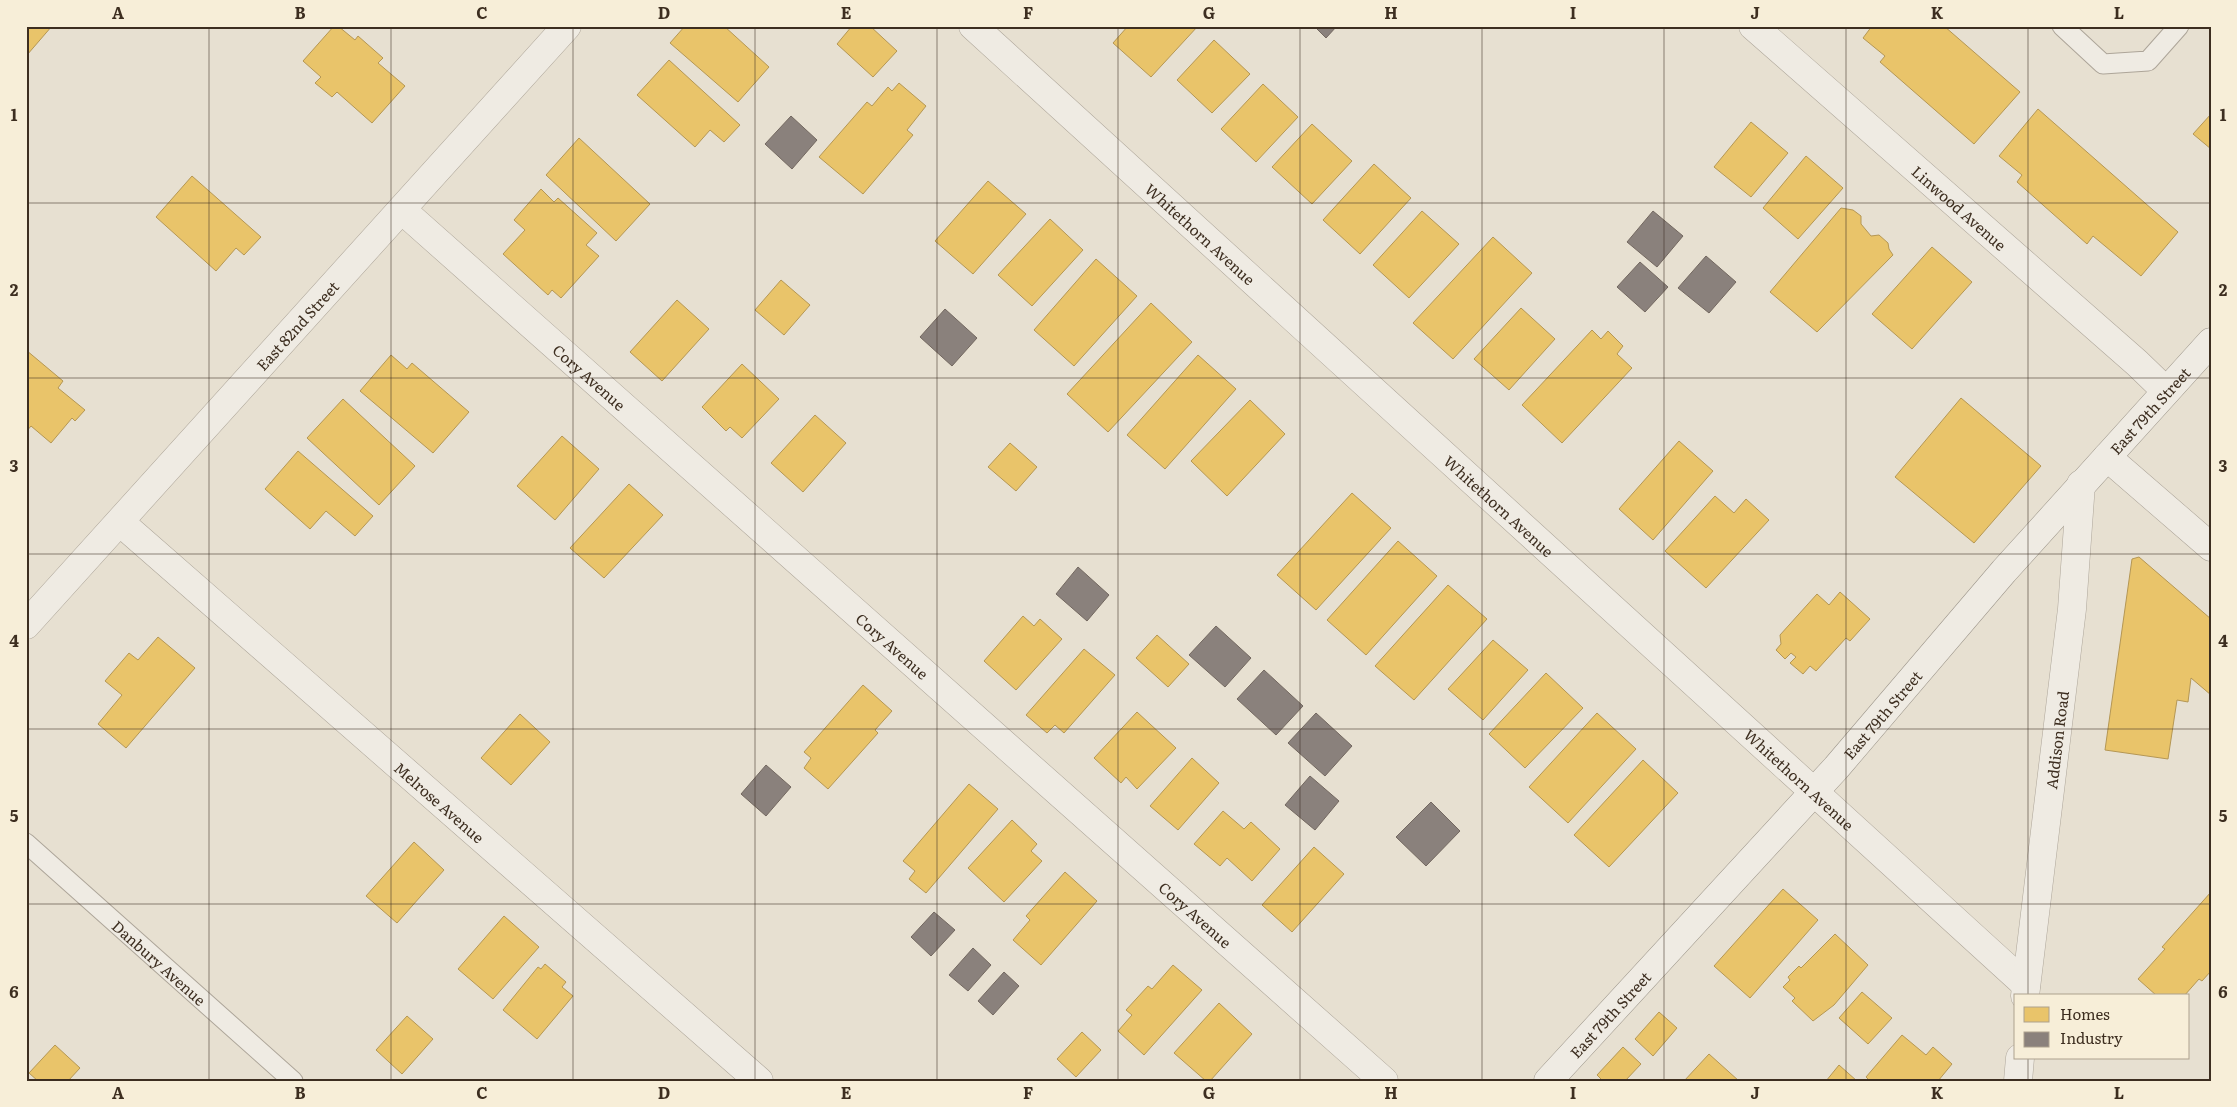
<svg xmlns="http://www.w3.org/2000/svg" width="2237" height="1107" font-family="Literata,serif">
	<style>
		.homes { fill: #e9c46a; stroke: #b59754 }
		.industry { fill: #8a817c; stroke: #736860 }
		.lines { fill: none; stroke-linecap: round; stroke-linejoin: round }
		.service-casing { stroke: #ada599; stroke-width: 21 }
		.minor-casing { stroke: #ada599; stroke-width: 29 }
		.secondary-casing { stroke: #9c958a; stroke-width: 29 }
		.service { stroke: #efebe3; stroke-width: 19 }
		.minor { stroke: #efebe3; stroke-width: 28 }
		.secondary { stroke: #efebe3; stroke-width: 28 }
		.grid { fill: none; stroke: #3d2e20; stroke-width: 1; stroke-opacity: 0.55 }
		.labels { text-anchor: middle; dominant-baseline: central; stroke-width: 5; stroke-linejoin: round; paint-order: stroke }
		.street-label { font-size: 15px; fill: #3d2e20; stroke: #f7eed8 }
		.neatline { fill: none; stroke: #3d2e20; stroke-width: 2 }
		.grid-label { font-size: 16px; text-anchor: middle; font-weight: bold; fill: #3d2e20 }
	</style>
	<rect width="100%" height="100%" fill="#e7e0d1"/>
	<g class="homes">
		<polygon points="26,26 52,26 27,55 26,55"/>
		<polygon points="334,26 338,26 355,40 358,36 383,58 378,63 405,86 372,123 337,92 332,97 315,83 321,77 303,61"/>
		<polygon points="685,26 724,26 769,67 738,102 670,43"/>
		<polygon points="852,26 870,26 897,51 873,77 837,44"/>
		<polygon points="1128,26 1198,26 1151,77 1113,43"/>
		<polygon points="1872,26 1944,26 2020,92 1974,144 1880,62 1885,56 1863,38"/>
		<polygon points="1214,40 1250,74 1212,113 1177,80"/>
		<polygon points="669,60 740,125 724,142 710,130 695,147 637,95"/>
		<polygon points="899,83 926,106 907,130 913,135 863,194 819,157 867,102 872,106 888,87 892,91"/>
		<polygon points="1263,84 1298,117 1256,162 1221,129"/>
		<polygon points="2038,109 2178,232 2141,276 2093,236 2087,244 2017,182 2022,175 1999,156"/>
		<polygon points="2211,114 2211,149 2193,134"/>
		<polygon points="1751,122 1788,153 1751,197 1714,167"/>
		<polygon points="1312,124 1352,161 1312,204 1272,167"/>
		<polygon points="579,138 650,204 616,241 546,175"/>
		<polygon points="1806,156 1843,188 1798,239 1763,208"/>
		<polygon points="1374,164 1411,198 1360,254 1323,220"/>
		<polygon points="192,176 261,237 244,255 236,248 216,271 156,217"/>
		<polygon points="988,181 1026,214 973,274 935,241"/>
		<polygon points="541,189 554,202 558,198 597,233 586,245 599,256 561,298 552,290 548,295 503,254 525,230 514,220"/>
		<polygon points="1841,208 1853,210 1861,216 1861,224 1871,236 1879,235 1888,243 1889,249 1893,255 1817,332 1770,292"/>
		<polygon points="1422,211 1459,244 1409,298 1373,265"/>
		<polygon points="1050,219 1083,250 1032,306 998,275"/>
		<polygon points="1493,237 1532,273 1453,359 1413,323"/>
		<polygon points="1932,247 1972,282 1912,349 1872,314"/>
		<polygon points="1096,259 1137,296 1074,366 1034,330"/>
		<polygon points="781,280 810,305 784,335 755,310"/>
		<polygon points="677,300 709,329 662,381 630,352"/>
		<polygon points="1151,303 1192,342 1108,432 1067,394"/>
		<polygon points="1521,308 1555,339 1509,390 1474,359"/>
		<polygon points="1592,330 1601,339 1608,331 1623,346 1617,354 1632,368 1562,443 1522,405"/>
		<polygon points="26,350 63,381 58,388 85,410 75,421 72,418 51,443 31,426 26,432"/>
		<polygon points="391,355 407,369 412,363 469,412 433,453 360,391"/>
		<polygon points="1198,355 1236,389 1165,469 1127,435"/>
		<polygon points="742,364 779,399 742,438 730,427 726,431 702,407"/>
		<polygon points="1961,398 2041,466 1974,543 1895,477"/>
		<polygon points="343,399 415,466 379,505 307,438"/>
		<polygon points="1250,400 1285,434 1227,496 1191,461"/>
		<polygon points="815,415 846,443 803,492 771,463"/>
		<polygon points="562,436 599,469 555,520 517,486"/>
		<polygon points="1679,441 1713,471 1653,540 1619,509"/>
		<polygon points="1010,443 1037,467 1016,491 988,467"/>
		<polygon points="298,451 373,516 355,536 326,511 310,529 265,489"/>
		<polygon points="629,484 663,515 604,578 570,548"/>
		<polygon points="1352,493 1391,528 1316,610 1277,575"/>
		<polygon points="1715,496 1734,513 1746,499 1769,520 1706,588 1665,551"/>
		<polygon points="1398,541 1437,576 1366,655 1327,620"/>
		<polygon points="2139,557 2211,619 2211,695 2191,678 2188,702 2177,700 2168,759 2105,750 2132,559"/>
		<polygon points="1448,585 1487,619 1414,700 1375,666"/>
		<polygon points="1840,592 1870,619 1850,641 1846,638 1816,671 1810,666 1803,674 1790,663 1796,657 1791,653 1785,659 1776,650 1781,644 1780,635 1817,594 1829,605"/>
		<polygon points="1023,616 1034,626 1040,619 1062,639 1016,690 984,661"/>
		<polygon points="1157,635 1189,664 1168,687 1136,658"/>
		<polygon points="158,637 195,668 126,748 98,724 122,695 105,681 129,653 138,660"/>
		<polygon points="1493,640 1528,670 1483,720 1448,689"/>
		<polygon points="1084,649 1115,675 1064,733 1055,725 1047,733 1026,715"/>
		<polygon points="1546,673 1583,708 1525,768 1489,734"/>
		<polygon points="863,685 892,711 875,730 878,733 828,789 804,768 811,758 804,752"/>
		<polygon points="1137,712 1176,748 1137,789 1126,777 1121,783 1094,758"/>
		<polygon points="1597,713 1636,749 1568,823 1529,787"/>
		<polygon points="520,714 550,742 511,785 481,758"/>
		<polygon points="1192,758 1219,783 1178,830 1150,806"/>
		<polygon points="1643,760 1678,793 1609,867 1574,835"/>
		<polygon points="969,784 998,809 926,893 909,879 915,871 903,861"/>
		<polygon points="1223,811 1244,829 1251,822 1280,849 1252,881 1227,858 1220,866 1194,844"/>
		<polygon points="1012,820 1037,844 1031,851 1042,861 1004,902 968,868"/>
		<polygon points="414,842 444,870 397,923 366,896"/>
		<polygon points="1314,847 1344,874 1292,932 1262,905"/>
		<polygon points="1065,872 1097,901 1041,965 1013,940 1030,920 1026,916"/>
		<polygon points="1783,889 1818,920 1750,998 1714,966"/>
		<polygon points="2211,892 2211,971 2202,981 2199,979 2184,996 2157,996 2138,979 2165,949 2162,947"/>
		<polygon points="504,916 539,947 493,999 458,969"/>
		<polygon points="1835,934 1868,965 1834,1005 1813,1021 1792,1001 1795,998 1783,987 1790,980 1788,977 1799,966 1801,968"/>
		<polygon points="545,964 566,982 562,987 573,996 537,1039 503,1010 538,967 541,969"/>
		<polygon points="1173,965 1202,990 1144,1055 1118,1031 1132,1015 1126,1010 1148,986 1152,989"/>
		<polygon points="1862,992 1892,1018 1868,1044 1839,1018"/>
		<polygon points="1219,1003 1252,1034 1210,1081 1206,1081 1174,1053"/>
		<polygon points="1659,1012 1677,1028 1653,1056 1635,1039"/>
		<polygon points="407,1016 433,1039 402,1074 376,1050"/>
		<polygon points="1082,1032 1101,1050 1076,1077 1057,1059"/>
		<polygon points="1902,1035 1926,1055 1933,1047 1952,1064 1938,1081 1870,1081 1866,1077"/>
		<polygon points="55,1045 80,1068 68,1081 38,1081 29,1073"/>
		<polygon points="1623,1047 1641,1064 1625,1081 1603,1081 1597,1075"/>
		<polygon points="1709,1054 1739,1081 1684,1081"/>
		<polygon points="1839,1065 1857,1081 1826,1081"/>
	</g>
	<g class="industry">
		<polygon points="1314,26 1337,26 1326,38"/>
		<polygon points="791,116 817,140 792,169 765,144"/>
		<polygon points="1653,211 1683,236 1657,267 1627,242"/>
		<polygon points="1706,256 1736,282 1709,313 1678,288"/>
		<polygon points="1640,262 1668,287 1645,312 1617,287"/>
		<polygon points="945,309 977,338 952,366 920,337"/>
		<polygon points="1078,567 1109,595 1087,621 1056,594"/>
		<polygon points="1216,626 1251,658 1225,687 1189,655"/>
		<polygon points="1264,670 1303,706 1276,735 1237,699"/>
		<polygon points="1316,713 1352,746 1325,776 1288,743"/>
		<polygon points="766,765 791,787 766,816 741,794"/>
		<polygon points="1310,776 1339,801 1315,830 1285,805"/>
		<polygon points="1431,802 1460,831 1426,866 1396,837"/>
		<polygon points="934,912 955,930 931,956 911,937"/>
		<polygon points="973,948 991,965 968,991 949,975"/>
		<polygon points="1004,972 1019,986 993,1015 978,1001"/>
	</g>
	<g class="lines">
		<defs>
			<g id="service">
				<polyline points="2062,26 2103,64 2148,61 2179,26"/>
				<path id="s1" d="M 26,843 L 293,1081"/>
			</g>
			<g id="minor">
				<path id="s2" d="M 973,26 L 2026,985"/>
				<path id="s3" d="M 1753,26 L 2137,363 L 2166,391"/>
				<path id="s4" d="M 402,210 L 1384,1081"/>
				<polyline points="2107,457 2211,547"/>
				<path id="s5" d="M 120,522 L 759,1081"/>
				<path id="s6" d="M 26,625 L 567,26"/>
				<path id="s7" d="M 2025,996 L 2072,609 L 2081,484"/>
				<polyline points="2018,1081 2020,1058"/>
			</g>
			<g id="secondary">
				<path id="s8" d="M 1548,1081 L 1836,768 L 2004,571 L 2211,342"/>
			</g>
		</defs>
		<use href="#service" class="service-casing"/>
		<use href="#minor" class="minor-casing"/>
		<use href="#secondary" class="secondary-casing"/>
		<use href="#service" class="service"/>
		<use href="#minor" class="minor"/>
		<use href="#secondary" class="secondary"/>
	</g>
	<path class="grid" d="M 209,26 L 209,1081M 391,26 L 391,1081M 573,26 L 573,1081M 755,26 L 755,1081M 937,26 L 937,1081M 1118,26 L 1118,1081M 1300,26 L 1300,1081M 1482,26 L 1482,1081M 1664,26 L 1664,1081M 1846,26 L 1846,1081M 2028,26 L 2028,996M 26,203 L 2211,203M 26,378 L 2211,378M 26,554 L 2211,554M 26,729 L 2211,729M 26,904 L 2211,904M 2028,1058 L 2028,1081"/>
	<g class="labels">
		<g class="street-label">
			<text stroke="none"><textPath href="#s3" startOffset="275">Linwood Avenue</textPath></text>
			<text stroke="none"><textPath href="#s2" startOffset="308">Whitethorn Avenue</textPath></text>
			<text stroke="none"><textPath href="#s6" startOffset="404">East 82nd Street</textPath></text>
			<text stroke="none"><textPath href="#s4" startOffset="251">Cory Avenue</textPath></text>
			<text stroke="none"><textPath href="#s8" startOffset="901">East 79th Street</textPath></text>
			<text stroke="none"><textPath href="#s2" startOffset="712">Whitethorn Avenue</textPath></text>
			<text stroke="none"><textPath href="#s4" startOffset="656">Cory Avenue</textPath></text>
			<text stroke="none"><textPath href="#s8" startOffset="496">East 79th Street</textPath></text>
			<text stroke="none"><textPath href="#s7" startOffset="258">Addison Road</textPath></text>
			<text stroke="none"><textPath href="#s2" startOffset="1118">Whitethorn Avenue</textPath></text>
			<text stroke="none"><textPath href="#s5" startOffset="425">Melrose Avenue</textPath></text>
			<text stroke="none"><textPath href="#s4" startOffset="1061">Cory Avenue</textPath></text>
			<text stroke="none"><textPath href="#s1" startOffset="179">Danbury Avenue</textPath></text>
			<text stroke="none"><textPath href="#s8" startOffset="91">East 79th Street</textPath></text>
		</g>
	</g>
	<rect width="2237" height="1107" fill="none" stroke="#f7eed8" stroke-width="55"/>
	<rect x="2014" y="994" width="175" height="65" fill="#f7eed8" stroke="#ada18e"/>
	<rect x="2024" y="1007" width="25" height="15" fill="#e9c46a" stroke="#ada18e"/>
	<text x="2060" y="1020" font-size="15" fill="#3d2e20">Homes</text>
	<rect x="2024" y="1032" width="25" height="15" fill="#8a817c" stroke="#ada18e"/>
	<text x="2060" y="1044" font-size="15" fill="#3d2e20">Industry</text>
	<rect x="28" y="28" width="2182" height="1052" class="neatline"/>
	<g class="grid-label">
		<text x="118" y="19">A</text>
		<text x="300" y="19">B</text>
		<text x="482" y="19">C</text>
		<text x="664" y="19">D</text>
		<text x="846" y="19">E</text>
		<text x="1028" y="19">F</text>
		<text x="1209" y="19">G</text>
		<text x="1391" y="19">H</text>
		<text x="1573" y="19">I</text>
		<text x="1755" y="19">J</text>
		<text x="1937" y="19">K</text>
		<text x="2119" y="19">L</text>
		<text x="14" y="121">1</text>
		<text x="2223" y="121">1</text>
		<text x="14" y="296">2</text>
		<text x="2223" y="296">2</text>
		<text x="14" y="472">3</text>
		<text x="2223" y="472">3</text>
		<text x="14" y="647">4</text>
		<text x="2223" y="647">4</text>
		<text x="14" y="822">5</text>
		<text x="2223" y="822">5</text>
		<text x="14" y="998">6</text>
		<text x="2223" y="998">6</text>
		<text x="118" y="1099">A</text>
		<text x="300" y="1099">B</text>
		<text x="482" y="1099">C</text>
		<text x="664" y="1099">D</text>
		<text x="846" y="1099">E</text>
		<text x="1028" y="1099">F</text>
		<text x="1209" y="1099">G</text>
		<text x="1391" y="1099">H</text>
		<text x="1573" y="1099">I</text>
		<text x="1755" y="1099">J</text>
		<text x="1937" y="1099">K</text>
		<text x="2119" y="1099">L</text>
	</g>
</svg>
